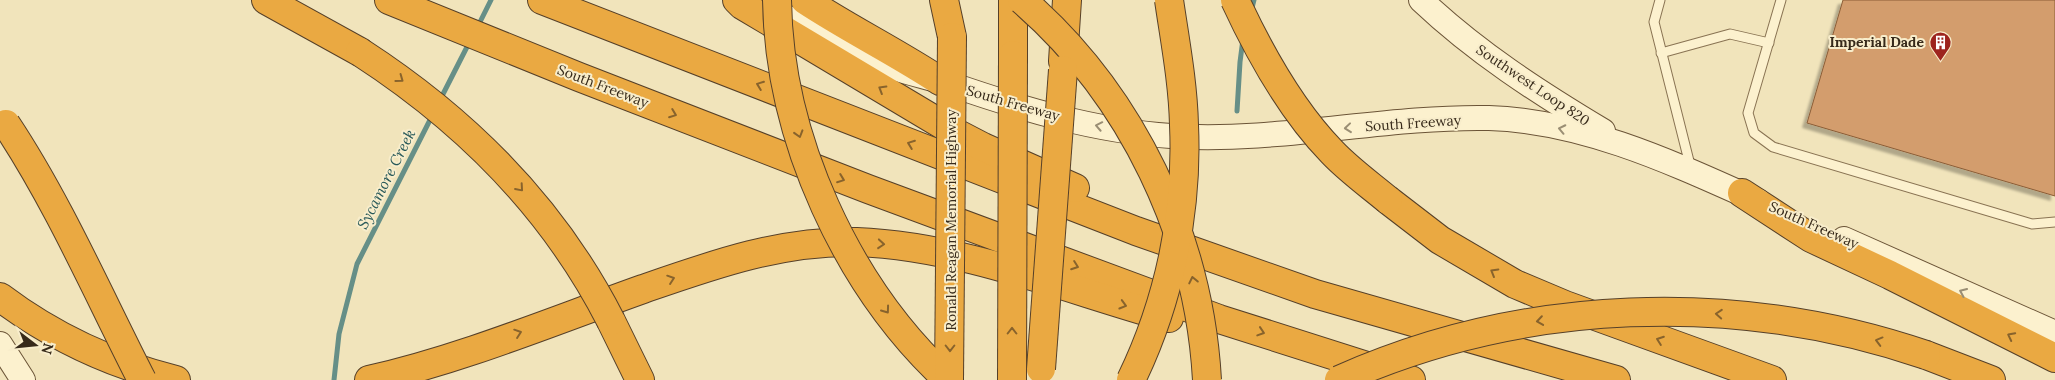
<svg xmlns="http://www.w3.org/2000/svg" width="2055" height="380" font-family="Lora,serif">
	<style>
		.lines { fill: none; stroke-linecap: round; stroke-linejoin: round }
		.stream { stroke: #668f87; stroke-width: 5 }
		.building { fill: #d39d6d; stroke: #8b5d37; filter: url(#shadow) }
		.lane-casing { stroke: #897353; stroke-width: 11 }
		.secondary-casing { stroke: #6b5437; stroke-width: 26 }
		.highway-casing { stroke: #564029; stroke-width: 30 }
		.lane { stroke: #fcf1ce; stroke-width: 9 }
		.secondary { stroke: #fcf1ce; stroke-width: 24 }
		.highway { stroke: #eaa942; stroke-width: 28 }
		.highway-bridge-casing { stroke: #564029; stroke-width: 30; stroke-linecap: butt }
		.highway-bridge { stroke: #eaa942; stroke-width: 28 }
		.oneway { stroke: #88632c }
		.oneway2 { stroke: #9a8e74 }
		.labels { text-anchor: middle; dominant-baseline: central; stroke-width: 4; stroke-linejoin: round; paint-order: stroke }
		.poi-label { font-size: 14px; font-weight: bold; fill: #372a1a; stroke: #f8edcb; text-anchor: end }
		.street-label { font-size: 14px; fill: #372a1a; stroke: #f8edcb }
		.water-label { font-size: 15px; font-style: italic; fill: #275858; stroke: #f8edcb }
	</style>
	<defs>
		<filter id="shadow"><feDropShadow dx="-4.5" dy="4.5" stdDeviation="1" flood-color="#0004"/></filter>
	</defs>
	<rect width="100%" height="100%" fill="#f1e4bb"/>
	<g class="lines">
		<g class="stream">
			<polyline points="1251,12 1254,0"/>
			<polyline points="478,26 491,0"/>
			<polyline points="440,100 470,41"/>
			<polyline points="1237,111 1240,62 1243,39"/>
			<polyline points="334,380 339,334 357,264 432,116"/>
		</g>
	</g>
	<polygon class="building" points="1843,0 2055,0 2055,196 1807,123"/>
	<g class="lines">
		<defs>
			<g id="lane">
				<polyline points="1660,0 1654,22 1691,169"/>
				<polyline points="1781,0 1748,113 1754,133 1773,147 2032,224 2055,222"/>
				<polyline points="1661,53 1730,34 1769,43"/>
			</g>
			<g id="secondary">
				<path d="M 1421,0 C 1476,52 1538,92 1603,131"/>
				<path d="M 772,9 C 810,31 852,50 892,67 C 910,74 929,77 947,83 C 1019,108 1094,131 1171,136 C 1278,143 1383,116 1489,118 C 1584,121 1673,163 1758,201"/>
				<polyline points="1844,239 2055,333"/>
				<polyline points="0,344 23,380"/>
			</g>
			<g id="highway">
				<polyline points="266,0 360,52"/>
				<polyline points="389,0 579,77 868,189 1219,319 1411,380"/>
				<polyline points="542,0 1136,231 1315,294 1616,380"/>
				<polyline points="737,0 742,5 958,134 983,147 1075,188"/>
				<path d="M 805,0 C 849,29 896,52 940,81"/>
				<polyline points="944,0 952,37"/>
				<polyline points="1013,55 1013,0"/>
				<polyline points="1063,61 1067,0"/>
				<polyline points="1742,193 1811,238 1890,275 2055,358"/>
				<polyline points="1388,200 1440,240 1515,284 1565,305 1772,380"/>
				<path d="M 0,297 C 53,337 111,364 176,380"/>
				<polyline points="611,321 640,380"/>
				<polyline points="1926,355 1991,380"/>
				<path d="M 369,380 C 462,359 553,321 643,289 C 712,265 782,240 857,242 C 963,246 1068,290 1169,318"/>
			</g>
		</defs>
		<use href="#lane" class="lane-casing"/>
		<use href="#secondary" class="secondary-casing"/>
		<use href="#highway" class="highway-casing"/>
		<use href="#lane" class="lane"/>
		<use href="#secondary" class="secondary"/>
		<use href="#highway" class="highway"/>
		<defs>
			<g id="highway-bridge">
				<path d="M 777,0 C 779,138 847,287 948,380"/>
				<path d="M 1022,0 C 1132,95 1199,236 1207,380"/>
				<path d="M 1235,0 C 1260,54 1291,110 1332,152 C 1349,170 1370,185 1388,200"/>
				<path d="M 360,52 C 465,120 554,209 611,321"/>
				<path d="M 6,124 C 58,202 99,296 142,380"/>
				<polyline points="1041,369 1063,70"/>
				<polyline points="949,380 952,37"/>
				<polyline points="1012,380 1013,55"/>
				<path d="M 1131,380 C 1169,302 1188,212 1184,125 C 1183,83 1175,41 1169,0"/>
				<path d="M 1339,380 C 1523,298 1735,290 1926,355"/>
			</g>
		</defs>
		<use href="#highway-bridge" class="highway-bridge-casing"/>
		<use href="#highway-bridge" class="highway-bridge"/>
	</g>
	<defs><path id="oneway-chevron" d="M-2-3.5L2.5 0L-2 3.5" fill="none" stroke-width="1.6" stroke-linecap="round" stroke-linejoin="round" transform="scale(1.25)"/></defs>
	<g class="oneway">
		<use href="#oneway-chevron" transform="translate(400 79) rotate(36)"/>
		<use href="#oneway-chevron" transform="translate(760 85) rotate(-159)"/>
		<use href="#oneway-chevron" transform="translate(882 89) rotate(-149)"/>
		<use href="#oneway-chevron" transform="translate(673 114) rotate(21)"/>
		<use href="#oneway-chevron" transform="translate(799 134) rotate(73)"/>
		<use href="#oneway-chevron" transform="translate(911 144) rotate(-159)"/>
		<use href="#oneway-chevron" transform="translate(841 179) rotate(21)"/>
		<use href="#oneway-chevron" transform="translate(520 188) rotate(49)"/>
		<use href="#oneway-chevron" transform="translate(881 244) rotate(5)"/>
		<use href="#oneway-chevron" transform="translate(1075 266) rotate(20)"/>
		<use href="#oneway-chevron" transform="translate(1494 272) rotate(-150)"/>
		<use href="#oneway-chevron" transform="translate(671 279) rotate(-19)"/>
		<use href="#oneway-chevron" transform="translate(1193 280) rotate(-102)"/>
		<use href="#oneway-chevron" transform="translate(1123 305) rotate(16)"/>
		<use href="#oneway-chevron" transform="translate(886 310) rotate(54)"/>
		<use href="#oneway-chevron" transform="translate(1719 314) rotate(-176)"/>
		<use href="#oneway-chevron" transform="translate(1540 321) rotate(172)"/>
		<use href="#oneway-chevron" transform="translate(1012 331) rotate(-90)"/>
		<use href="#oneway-chevron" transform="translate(1261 332) rotate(18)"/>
		<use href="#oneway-chevron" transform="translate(518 333) rotate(-19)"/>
		<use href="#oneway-chevron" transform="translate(2011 336) rotate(-153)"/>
		<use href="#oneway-chevron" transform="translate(1660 340) rotate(-160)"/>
		<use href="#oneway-chevron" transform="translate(1879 341) rotate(-165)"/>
		<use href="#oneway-chevron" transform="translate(950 348) rotate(90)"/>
	</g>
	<g class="oneway2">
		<use href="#oneway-chevron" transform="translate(1099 126) rotate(-169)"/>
		<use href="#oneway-chevron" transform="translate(1348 128) rotate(174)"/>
		<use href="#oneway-chevron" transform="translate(1562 129) rotate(-168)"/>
		<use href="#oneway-chevron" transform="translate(1963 292) rotate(-156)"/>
	</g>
	<defs>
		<symbol id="building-pin" viewBox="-11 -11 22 30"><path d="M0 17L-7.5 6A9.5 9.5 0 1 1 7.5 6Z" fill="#9d241e" stroke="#f8edcb"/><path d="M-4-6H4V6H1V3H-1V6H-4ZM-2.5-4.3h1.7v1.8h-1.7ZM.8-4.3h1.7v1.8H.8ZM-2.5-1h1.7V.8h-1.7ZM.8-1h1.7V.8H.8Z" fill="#fff"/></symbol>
	</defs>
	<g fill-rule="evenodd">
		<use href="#building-pin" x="1928" y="30" width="25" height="34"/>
	</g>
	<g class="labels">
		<g class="poi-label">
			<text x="1924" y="42">Imperial Dade</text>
		</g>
		<g class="street-label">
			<text transform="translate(1533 85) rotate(34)">Southwest Loop 820</text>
			<text transform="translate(603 86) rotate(21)">South Freeway</text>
			<text transform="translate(1013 103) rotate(16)">South Freeway</text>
			<text transform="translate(1413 123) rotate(-4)">South Freeway</text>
			<text transform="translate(951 220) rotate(-90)">Ronald Reagan Memorial Highway</text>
			<text transform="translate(1814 225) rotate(24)">South Freeway</text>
		</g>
		<g class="water-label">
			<text transform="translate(386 179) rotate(-63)">Sycamore Creek</text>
		</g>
	</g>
	<g transform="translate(35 345) rotate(106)" stroke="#f8edcb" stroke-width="4" paint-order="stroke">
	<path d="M0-4L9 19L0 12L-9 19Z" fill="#372a1a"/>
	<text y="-8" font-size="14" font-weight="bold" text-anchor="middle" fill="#372a1a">N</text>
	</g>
</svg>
